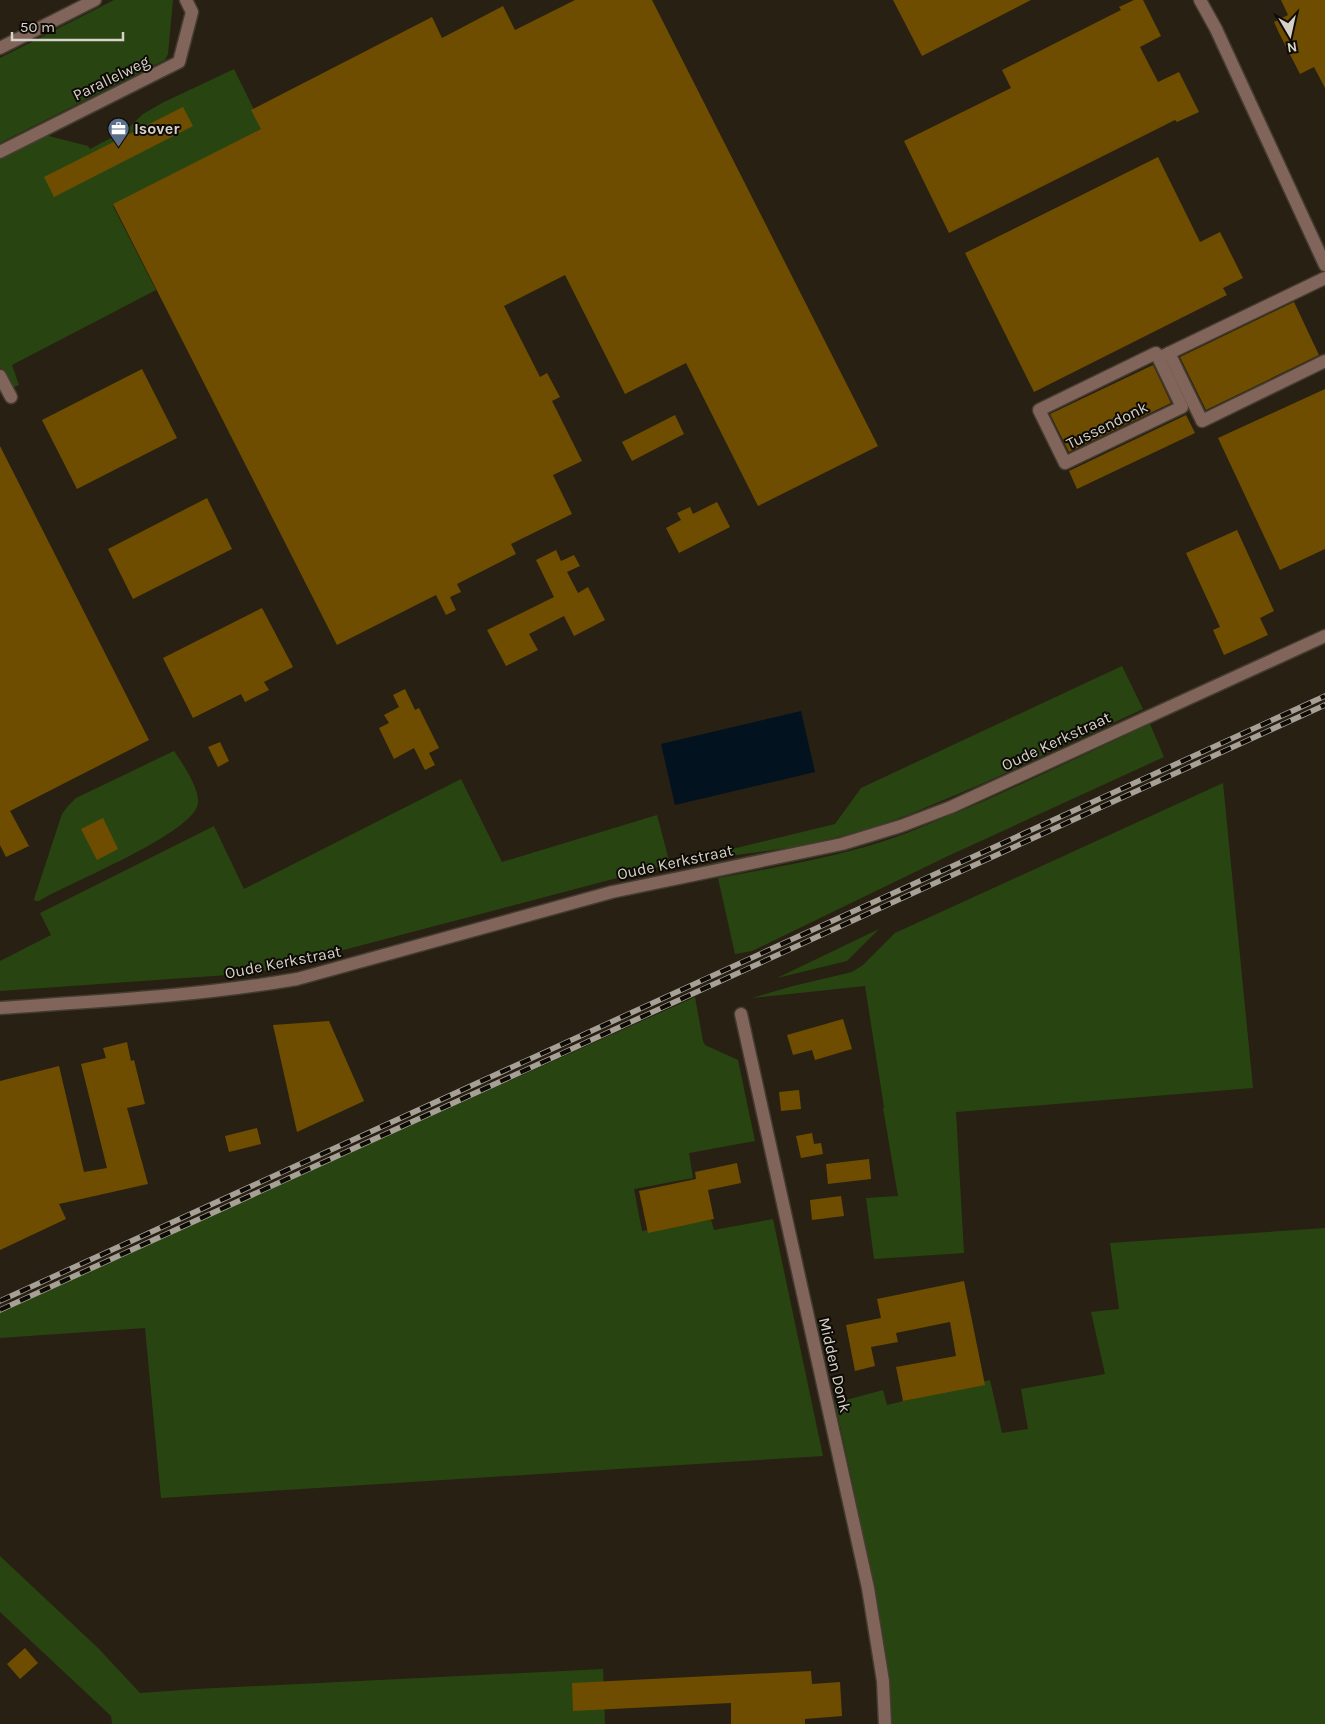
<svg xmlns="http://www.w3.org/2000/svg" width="1325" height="1724" font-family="Karla,sans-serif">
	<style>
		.green { fill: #284511 }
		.water { fill: #02121f }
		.building { fill: #6e4d00 }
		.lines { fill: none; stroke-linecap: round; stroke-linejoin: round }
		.minor-casing { stroke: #443c30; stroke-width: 15 }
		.minor { stroke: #81645a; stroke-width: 12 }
		.rail-casing { stroke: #a6a096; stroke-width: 5.5 }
		.rail { stroke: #0e0b06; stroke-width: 4; stroke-dasharray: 11; stroke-linecap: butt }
		.labels { text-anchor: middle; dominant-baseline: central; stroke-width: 4; stroke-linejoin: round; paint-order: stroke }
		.street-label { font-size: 16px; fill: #d7d2c9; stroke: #0e0b06 }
		.poi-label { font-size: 16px; font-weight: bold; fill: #d7d2c9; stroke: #0e0b06; text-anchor: start }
	</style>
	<rect width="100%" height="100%" fill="#282013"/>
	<g class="green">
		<polygon points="114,0 173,0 168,54 165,60 0,143 0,58"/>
		<polygon points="234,69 263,128 113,206 156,290 12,365 19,385 11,388 0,367 0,157 45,135 88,146 90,149 126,130 143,114 162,103"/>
		<polygon points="1122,666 1143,709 984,783 908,815 874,827 838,837 795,847 670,864 256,973 0,991 0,961 51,935 40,913 214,826 244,889 461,779 502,862 657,815 670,864 835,824 861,788"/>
		<path d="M 1150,724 L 1164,757 L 948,856 L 752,951 L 735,954 L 718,878 C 772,868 826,859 878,843 C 905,835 930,823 956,813 C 1022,785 1085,754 1150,724 Z"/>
		<path d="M 174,751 C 182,763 199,787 198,802 C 198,832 66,884 39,901 L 35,901 L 34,899 L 62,814 L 68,806 L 76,798 Z"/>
		<polygon points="1223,783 1253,1088 956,1112 964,1253 874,1259 866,1198 898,1196 883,1108 884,1107 865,986 752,998 793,986 852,972 863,965 895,933"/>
		<polygon points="879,929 847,961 777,978"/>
		<polygon points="695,997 703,1041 705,1045 738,1060 755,1141 689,1153 693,1178 634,1189 642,1231 711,1220 714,1230 773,1219 823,1456 161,1498 145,1328 0,1338 0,1311"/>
		<polygon points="1325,1228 1325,1724 890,1724 884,1654 852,1481 835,1403 883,1390 887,1405 990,1380 1002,1433 1028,1429 1021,1389 1105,1374 1091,1312 1119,1309 1110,1243"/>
		<polygon points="0,1556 98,1648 140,1693 196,1689 603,1669 605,1724 112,1724 111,1716 0,1612"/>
	</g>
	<polygon class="water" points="801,711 815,772 675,805 661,744"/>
	<g class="building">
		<polygon points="575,0 652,0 878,446 758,506 686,363 625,394 565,275 504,306 540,377 547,373 560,397 552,401 582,461 553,475 572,514 511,544 516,554 457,584 461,592 450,597 456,610 446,615 436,595 337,645 113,204 261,129 251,110 432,17 442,38 503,6 515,30"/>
		<polygon points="893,0 1031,0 922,56"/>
		<polygon points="1134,0 1143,0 1161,36 1140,47 1158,82 1179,72 1199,112 1177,122 1175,120 949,233 904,141 1011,88 1002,70 1121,10 1119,7"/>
		<polygon points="1281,0 1325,0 1325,88 1314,67 1300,74 1279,33 1274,22 1288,15"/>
		<polygon points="183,107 193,126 54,197 44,177"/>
		<polygon points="1158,157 1200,242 1220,232 1243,278 1223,288 1227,295 1034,392 965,253"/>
		<polygon points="1294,302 1319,355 1206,410 1180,357"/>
		<polygon points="1153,365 1171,403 1069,452 1050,414"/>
		<polygon points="142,369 177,438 77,489 42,420"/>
		<polygon points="1325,389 1325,549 1280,570 1218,438"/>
		<polygon points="675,415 684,434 632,461 622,442"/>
		<polygon points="1186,415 1195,433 1077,489 1069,471"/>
		<polygon points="0,446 149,740 10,811 29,846 6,857 0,845"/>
		<polygon points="207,498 232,549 133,599 108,549"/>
		<polygon points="717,502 730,527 679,553 666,528 681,520 677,513 690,507 693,514"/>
		<polygon points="1237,530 1274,611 1260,618 1268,635 1224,655 1213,630 1220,627 1186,553"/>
		<polygon points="556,550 561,561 574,555 580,566 567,572 578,593 588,587 605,620 574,636 564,616 529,634 538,650 506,666 487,630 554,597 536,560"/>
		<polygon points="262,608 293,667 264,682 269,690 245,702 241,694 193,718 163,658"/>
		<polygon points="405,689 415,710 419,708 439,748 429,753 435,765 425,770 414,748 394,759 379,728 389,723 384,715 399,707 393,695"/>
		<polygon points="220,742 229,761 218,767 208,747"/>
		<polygon points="103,818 118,849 97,860 81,829"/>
		<polygon points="843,1019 852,1049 815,1060 812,1050 793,1055 787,1035"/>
		<polygon points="329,1021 364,1101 297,1132 273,1025"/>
		<polygon points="127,1042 131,1061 134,1060 145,1104 127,1108 148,1184 59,1204 66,1219 0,1250 0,1081 59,1066 84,1172 107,1168 81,1064 106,1058 103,1048"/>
		<polygon points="799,1090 801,1109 781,1111 779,1092"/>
		<polygon points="257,1128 261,1144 229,1152 225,1136"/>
		<polygon points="812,1133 814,1144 821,1143 823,1154 801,1158 796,1136"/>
		<polygon points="869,1159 871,1179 828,1184 826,1164"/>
		<polygon points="737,1163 741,1183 708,1190 714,1219 648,1233 639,1191 696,1179 695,1172"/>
		<polygon points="841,1196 844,1216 812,1220 810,1200"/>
		<polygon points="964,1281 985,1385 903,1401 896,1367 956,1356 950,1322 896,1333 898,1342 871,1347 875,1366 855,1371 846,1325 881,1318 877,1299"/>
		<polygon points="25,1648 38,1663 20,1679 7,1664"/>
		<polygon points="811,1671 812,1684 840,1682 842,1716 805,1719 805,1724 731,1724 731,1703 573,1711 572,1683"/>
	</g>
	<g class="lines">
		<defs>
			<g id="minor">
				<polyline points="1200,0 1216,29 1325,265"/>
				<polyline points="0,48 95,0"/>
				<polyline points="0,152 179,62 192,12 186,0"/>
				<polygon points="1156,353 1182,407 1065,463 1039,410"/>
				<polyline points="1169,353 1202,421 1325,361"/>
				<polyline points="1163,356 1325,278"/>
				<polyline points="0,376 11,397"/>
				<path d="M 0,1008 C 99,1001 199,996 297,979 L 612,892 L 842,844 L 901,826 L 951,807 L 1325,636"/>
				<polyline points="741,1014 868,1588 883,1681 885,1724"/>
			</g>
		</defs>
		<use href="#minor" class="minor-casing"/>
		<use href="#minor" class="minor"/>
		<defs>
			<g id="rail">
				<polyline points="0,1301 1325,696"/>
				<polyline points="0,1310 1325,705"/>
			</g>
		</defs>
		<use href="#rail" class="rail-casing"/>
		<use href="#rail" class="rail"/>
	</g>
	<defs>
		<symbol id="office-pin" viewBox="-11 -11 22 30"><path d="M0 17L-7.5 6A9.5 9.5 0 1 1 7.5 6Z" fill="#5c6f8a" stroke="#0e0b06"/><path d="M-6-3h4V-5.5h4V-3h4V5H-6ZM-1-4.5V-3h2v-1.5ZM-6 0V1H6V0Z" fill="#fff"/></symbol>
	</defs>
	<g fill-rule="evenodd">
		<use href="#office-pin" x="106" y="116" width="25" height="34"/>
	</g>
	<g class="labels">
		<g class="street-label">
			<text transform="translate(111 78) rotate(-26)">Parallelweg</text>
			<text transform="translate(1107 425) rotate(-26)">Tussendonk</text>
			<text transform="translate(1056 741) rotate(-25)">Oude Kerkstraat</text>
			<text transform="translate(675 862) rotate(-12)">Oude Kerkstraat</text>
			<text transform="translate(283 962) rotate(-11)">Oude Kerkstraat</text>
			<text transform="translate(835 1365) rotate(77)">Midden Donk</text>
		</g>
		<g class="poi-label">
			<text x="134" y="128">Isover</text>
		</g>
	</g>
	<g transform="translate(1290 35) rotate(171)" stroke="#0e0b06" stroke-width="4" paint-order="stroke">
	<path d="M0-4L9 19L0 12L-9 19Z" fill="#d7d2c9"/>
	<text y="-8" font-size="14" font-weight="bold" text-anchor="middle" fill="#d7d2c9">N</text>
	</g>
	<path d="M12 32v8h111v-8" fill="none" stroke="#d7d2c9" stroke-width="2.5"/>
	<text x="20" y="32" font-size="15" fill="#d7d2c9" stroke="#0e0b06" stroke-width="4" paint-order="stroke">50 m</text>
</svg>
